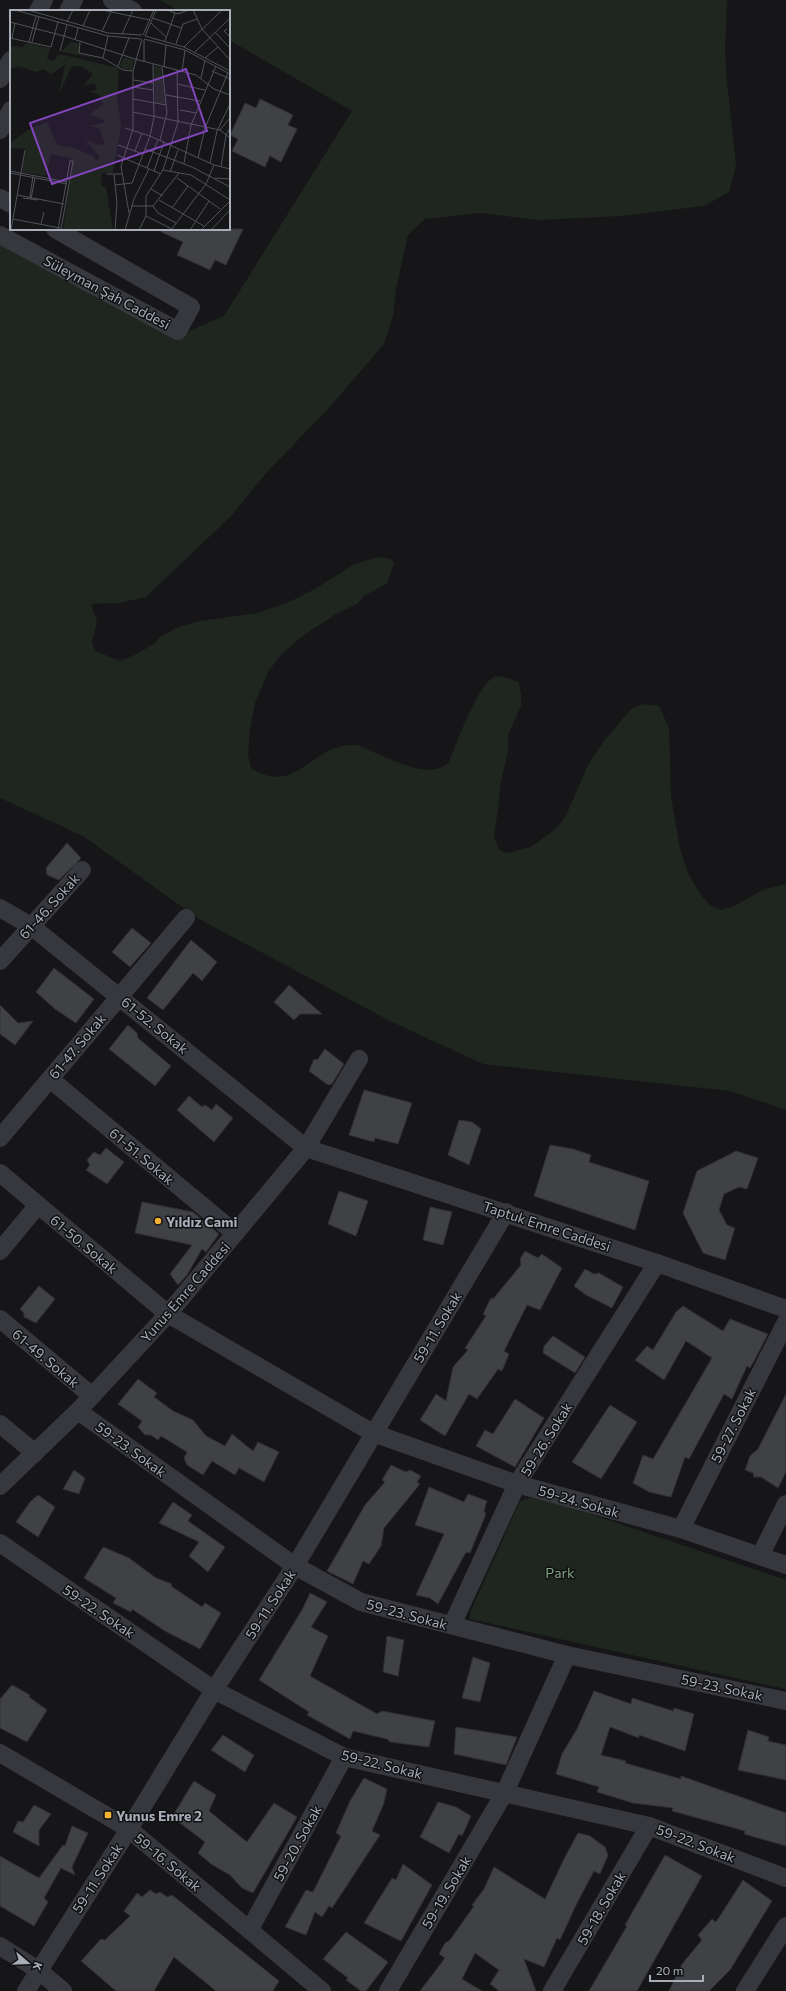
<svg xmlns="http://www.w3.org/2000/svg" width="786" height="1991" font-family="Commissioner,sans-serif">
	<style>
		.green { fill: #1e261f }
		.building { fill: #404145; stroke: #303034 }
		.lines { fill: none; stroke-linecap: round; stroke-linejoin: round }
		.minor { stroke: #37383d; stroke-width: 18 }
		.poi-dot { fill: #f2b134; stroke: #111113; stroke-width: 1.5 }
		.labels { text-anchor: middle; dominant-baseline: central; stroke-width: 3; stroke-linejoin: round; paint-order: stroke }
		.street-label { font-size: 14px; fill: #a8adb8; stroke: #111113 }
		.poi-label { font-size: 14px; font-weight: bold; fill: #a8adb8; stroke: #111113; text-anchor: start }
		.park-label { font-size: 14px; fill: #7fa381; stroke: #111113 }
		.inset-road { fill: none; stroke: #505258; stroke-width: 1 }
		.view { fill: #8446be; fill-opacity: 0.15; stroke: #8446be; stroke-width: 2 }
		.inset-edge { fill: none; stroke: #a8adb8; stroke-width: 2 }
	</style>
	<rect width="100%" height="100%" fill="#161618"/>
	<g class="green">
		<path d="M 160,0 L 727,0 L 725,51 L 727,82 L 736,165 L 729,192 L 704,206 L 621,216 L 538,220 L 480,213 L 425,219 L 408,235 L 396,289 L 393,316 L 384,344 L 366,365 L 328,409 L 268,471 L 231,516 L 146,597 L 119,603 L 91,604 L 97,621 L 92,642 L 95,651 L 120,661 L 137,654 L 155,643 L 160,637 L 178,627 L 200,621 L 258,613 L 291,601 L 315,589 L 353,565 L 377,557 L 391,559 L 394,563 L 387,583 L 364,596 L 357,604 L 336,614 L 301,637 L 279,657 L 268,672 L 255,703 L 250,729 L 248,755 L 251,768 C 298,798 310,742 356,745 C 362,746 368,749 373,752 C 394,760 431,781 449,762 C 456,745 480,678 497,676 C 504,676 512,680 519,682 L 521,695 L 521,706 L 508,735 L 508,751 L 500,786 L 499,802 L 494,836 L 499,850 L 507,853 L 531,847 L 550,833 L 562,822 L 567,813 L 589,763 L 604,741 L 631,709 L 642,704 L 659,706 L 669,728 L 671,796 L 680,849 L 689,875 L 701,895 L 710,905 L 721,910 L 732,907 L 765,889 L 786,884 L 786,1110 L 730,1091 L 483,1064 L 390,1021 L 199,919 L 83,836 L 0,798 L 0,245 L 175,337 L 224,316 L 352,111 L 229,40 L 229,11 L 179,11 Z"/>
		<polygon points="537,1496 786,1580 786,1689 470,1619 470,1613 520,1501"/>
	</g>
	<g class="building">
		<polygon points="260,99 293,115 288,125 297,129 281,162 270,156 265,167 232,151 238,139 230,135 245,103 256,108"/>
		<polygon points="155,229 243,229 226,265 215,260 210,270 177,255 183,242"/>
		<polygon points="67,843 81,858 59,880 47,875 46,868"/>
		<polygon points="132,928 151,943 130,967 112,952"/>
		<polygon points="191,940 217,962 202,981 193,973 163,1010 147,998"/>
		<polygon points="54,968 94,999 76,1023 55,1009 36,992"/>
		<polygon points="289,985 322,1014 300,1014 294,1020 274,1002"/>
		<polygon points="0,1005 18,1023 33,1021 15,1045 0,1034"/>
		<polygon points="128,1025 137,1033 138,1038 171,1066 155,1086 109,1049"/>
		<polygon points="325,1049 344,1064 332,1084 328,1085 309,1071 314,1059 317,1060"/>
		<polygon points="364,1090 412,1103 398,1144 375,1138 374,1142 349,1135"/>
		<polygon points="189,1096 202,1107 205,1105 212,1110 216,1104 233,1118 214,1142 177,1110"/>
		<polygon points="459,1120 472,1122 481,1129 469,1165 448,1155"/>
		<polygon points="550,1145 573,1149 591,1155 589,1162 649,1181 635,1230 534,1196"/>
		<polygon points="106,1148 124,1162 107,1184 86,1170 90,1165 87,1160 94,1152 100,1155"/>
		<polygon points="736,1151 758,1158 747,1189 739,1187 724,1194 719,1210 727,1225 735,1228 725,1260 703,1253 683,1213 697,1171"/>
		<polygon points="339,1191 368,1201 356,1236 328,1224"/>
		<polygon points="142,1202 193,1212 219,1234 206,1252 202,1249 187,1275 178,1285 170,1274 192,1245 135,1233"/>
		<polygon points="430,1207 452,1212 443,1245 423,1240"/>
		<polygon points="525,1251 538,1258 542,1254 562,1268 540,1310 527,1305 504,1351 509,1354 502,1371 498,1369 477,1399 469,1394 445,1436 420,1420 436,1394 446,1401 453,1367 468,1350 465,1348 486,1316 483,1314 491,1298 493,1299 521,1265 520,1259"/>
		<polygon points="585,1269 594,1274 599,1273 623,1287 612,1308 586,1295 574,1286"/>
		<polygon points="39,1286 55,1299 36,1323 24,1317 24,1313 20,1309"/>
		<polygon points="683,1306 723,1331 730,1319 768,1334 754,1361 750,1368 747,1366 732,1399 724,1394 689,1459 685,1457 671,1497 649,1492 633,1483 643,1455 653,1459 712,1358 686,1341 664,1380 635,1360 647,1346 653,1350 676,1312"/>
		<polygon points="553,1336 585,1357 575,1373 543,1353 544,1346"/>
		<polygon points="138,1379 157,1393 154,1397 173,1411 193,1420 206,1436 225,1446 232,1434 253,1451 258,1442 279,1452 264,1482 239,1468 235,1475 212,1461 203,1475 187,1465 184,1458 187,1452 161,1436 158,1440 151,1435 145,1435 138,1427 142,1421 118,1404"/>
		<polygon points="786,1394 786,1472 778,1488 761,1477 754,1477 753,1473 745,1470 750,1456 758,1449"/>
		<polygon points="515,1399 544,1418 515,1467 476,1446 485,1430 493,1434"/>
		<polygon points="610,1405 637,1422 601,1479 572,1462"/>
		<polygon points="391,1465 406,1472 410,1470 421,1476 417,1482 420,1484 384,1528 381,1546 369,1564 363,1561 353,1584 327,1571 365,1505 385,1482 382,1480"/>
		<polygon points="74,1470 85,1478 79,1494 63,1489"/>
		<polygon points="429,1487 464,1502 468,1494 487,1501 484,1511 486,1514 470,1553 466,1552 438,1604 430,1598 416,1595 444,1534 415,1525"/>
		<polygon points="38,1495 55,1507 38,1537 16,1522 30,1502"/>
		<polygon points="173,1502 192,1515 188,1521 225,1547 208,1572 189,1556 199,1542 159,1523"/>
		<polygon points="103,1547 129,1558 156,1578 172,1584 171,1586 202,1607 205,1603 221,1613 200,1649 165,1631 132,1609 131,1612 113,1603 116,1598 84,1578"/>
		<polygon points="310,1593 327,1602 311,1627 328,1636 310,1676 377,1714 382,1711 435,1721 429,1747 390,1742 387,1739 353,1731 350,1739 307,1715 309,1712 259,1680 302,1610"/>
		<polygon points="387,1636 404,1640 398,1676 383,1672"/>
		<polygon points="473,1657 490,1663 480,1702 462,1698"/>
		<polygon points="12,1685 30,1695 29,1697 47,1710 27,1742 0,1728 0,1699"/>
		<polygon points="594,1691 631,1704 632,1698 673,1711 674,1708 694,1714 685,1751 639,1735 639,1738 610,1727 601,1755 626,1761 625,1763 681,1779 681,1776 786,1813 786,1846 744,1834 745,1831 672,1811 673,1808 633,1803 597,1792 599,1787 556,1774 562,1754 577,1729"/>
		<polygon points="456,1727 517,1737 506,1765 454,1754"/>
		<polygon points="748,1730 769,1737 768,1741 786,1745 786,1780 738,1770"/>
		<polygon points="223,1735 254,1755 245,1772 211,1750"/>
		<polygon points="364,1778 387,1789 384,1803 372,1831 380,1835 332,1908 329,1906 322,1917 315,1912 306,1935 285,1927 306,1890 313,1892 341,1836 336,1833 350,1801"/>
		<polygon points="194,1781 216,1795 209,1811 247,1842 274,1803 297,1817 253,1893 242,1888 230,1875 211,1864 198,1853 205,1842 172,1817"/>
		<polygon points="438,1802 456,1807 471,1816 462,1836 459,1834 449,1853 420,1837"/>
		<polygon points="34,1805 51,1814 39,1830 39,1846 13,1832 18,1821 23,1822"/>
		<polygon points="72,1826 88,1833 72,1867 75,1875 61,1868 44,1898 48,1902 34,1926 0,1906 0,1856 39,1878 63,1845 65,1846"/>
		<polygon points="578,1833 590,1836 605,1847 608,1855 600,1874 594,1871 576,1905 560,1940 557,1938 544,1967 524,1959 536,1991 499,1991 490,1984 499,1970 475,1953 462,1979 482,1991 420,1991 445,1958 439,1954 445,1943 450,1940 474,1906 472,1905 484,1889 494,1867 545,1899 566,1855"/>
		<polygon points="665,1855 702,1876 637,1991 589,1991 627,1926 625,1925"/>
		<polygon points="403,1864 432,1885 401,1941 364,1923 392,1878 396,1880"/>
		<polygon points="743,1880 772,1901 730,1970 709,1991 669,1991 682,1964 702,1940 698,1935 712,1919 716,1922"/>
		<polygon points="150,1890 156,1894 160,1892 167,1897 172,1895 279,1981 273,1991 216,1991 174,1957 154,1991 116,1991 81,1961 101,1939 105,1940 130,1916 124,1911 137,1893 142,1897"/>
		<polygon points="346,1932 388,1962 366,1991 361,1991 346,1980 348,1978 323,1959"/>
	</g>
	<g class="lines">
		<g class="minor">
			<polyline points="112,0 133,11"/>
			<polyline points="38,11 44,0"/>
			<polyline points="68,11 74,0"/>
			<polyline points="0,79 11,60"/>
			<polyline points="0,130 11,110"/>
			<polyline points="0,198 11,204"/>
			<polyline points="0,235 178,331 191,307 55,229"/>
			<polyline points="0,908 31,926 306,1148 657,1263 786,1309"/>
			<polyline points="0,961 82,870"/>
			<polyline points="50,1079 235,1233"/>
			<polyline points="0,1138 186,918"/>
			<polyline points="0,1173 168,1314 373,1433 517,1484 681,1529 786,1565"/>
			<polyline points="0,1251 38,1205"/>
			<polyline points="0,1319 92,1396"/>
			<polyline points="78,1411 295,1566 361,1602 567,1655 786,1701"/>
			<polyline points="0,1424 35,1453"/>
			<polyline points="0,1486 78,1411 168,1314 306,1148 359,1059"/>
			<polyline points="681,1529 786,1322"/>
			<polyline points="0,1543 214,1690 344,1757 649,1826 786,1878"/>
			<polyline points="760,1556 786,1504"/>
			<polyline points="452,1625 517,1484 657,1263"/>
			<polyline points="0,1753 129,1829 322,1991"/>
			<polyline points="250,1929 344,1757"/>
			<polyline points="0,1946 38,1970 63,1991"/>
			<polyline points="26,1991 129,1829 214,1690 295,1566 506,1212"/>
			<polyline points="388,1991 505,1792 567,1655"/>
			<polyline points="552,1991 649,1826"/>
			<polyline points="745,1991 786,1926"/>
		</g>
	</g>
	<g class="poi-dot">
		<circle cx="158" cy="1221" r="4"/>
		<rect x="104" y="1811" width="8" height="8" rx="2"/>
	</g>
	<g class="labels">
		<g class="street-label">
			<text transform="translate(107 292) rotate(28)">Süleyman Şah Caddesi</text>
			<text transform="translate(49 906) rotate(-48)">61-46. Sokak</text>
			<text transform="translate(155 1025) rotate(39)">61-52. Sokak</text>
			<text transform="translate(77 1046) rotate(-50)">61-47. Sokak</text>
			<text transform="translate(142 1156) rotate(40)">61-51. Sokak</text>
			<text transform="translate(547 1226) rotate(18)">Taptuk Emre Caddesi</text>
			<text transform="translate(84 1244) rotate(40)">61-50. Sokak</text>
			<text transform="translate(185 1292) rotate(-49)">Yunus Emre Caddesi</text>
			<text transform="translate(437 1327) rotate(-59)">59-11. Sokak</text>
			<text transform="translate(46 1358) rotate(40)">61-49. Sokak</text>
			<text transform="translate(733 1425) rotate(-63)">59-27. Sokak</text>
			<text transform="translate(546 1439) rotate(-58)">59-26. Sokak</text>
			<text transform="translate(131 1449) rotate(36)">59-23. Sokak</text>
			<text transform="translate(579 1501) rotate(16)">59-24. Sokak</text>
			<text transform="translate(270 1604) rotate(-57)">59-11. Sokak</text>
			<text transform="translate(99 1611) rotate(34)">59-22. Sokak</text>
			<text transform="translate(407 1614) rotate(15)">59-23. Sokak</text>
			<text transform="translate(722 1687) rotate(12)">59-23. Sokak</text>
			<text transform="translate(382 1764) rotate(14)">59-22. Sokak</text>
			<text transform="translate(297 1843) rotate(-61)">59-20. Sokak</text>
			<text transform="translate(696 1843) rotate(21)">59-22. Sokak</text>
			<text transform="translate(168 1862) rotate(40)">59-16. Sokak</text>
			<text transform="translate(97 1878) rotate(-57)">59-11. Sokak</text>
			<text transform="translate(446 1892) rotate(-59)">59-19. Sokak</text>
			<text transform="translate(601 1908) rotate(-60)">59-18. Sokak</text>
		</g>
		<g class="poi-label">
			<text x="166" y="1221">Yıldız Cami</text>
			<text x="116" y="1815">Yunus Emre 2</text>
		</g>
		<g class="park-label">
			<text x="560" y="1572">Park</text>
		</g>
	</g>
	<g transform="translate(10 10)">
		<rect width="220" height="220" fill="#161618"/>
		<path d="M 61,32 L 68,33 L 70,44 L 92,49 L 51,42 ZM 16,33 L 40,38 L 37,49 L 44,51 L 49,44 L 109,58 L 107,88 L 111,116 L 103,163 L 92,163 L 91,176 L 96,177 L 103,220 L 53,220 L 63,152 L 60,148 L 41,144 L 36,166 L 12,162 L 16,139 L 0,138 L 0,133 L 18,120 L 37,112 L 47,135 L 65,138 L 84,147 L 86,151 L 90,147 L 75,129 L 87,135 L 95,134 L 90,119 L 81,116 L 95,112 L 91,108 L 79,105 L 93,94 L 89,85 L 79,81 L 86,80 L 85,74 L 75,75 L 65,87 L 83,64 L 73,57 L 62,56 L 49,84 L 55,55 L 41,64 L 33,59 L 26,62 L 8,56 L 4,59 L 0,57 L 0,36 L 13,37 ZM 114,47 L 124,50 L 122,60 L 113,59 L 110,55 ZM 144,56 L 151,57 L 155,94 L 145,93 Z" fill="#1e261f"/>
		<path class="inset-road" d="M 5,0 L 98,26 L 131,29M 18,0 L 98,23 L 132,25M 92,0 L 140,10M 157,0 L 168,4 L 178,0M 183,0 L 192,19 L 220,50M 143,8 L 171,18M 0,12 L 54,26 L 125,49 L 186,65 L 204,79 L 220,85M 57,12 L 63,0M 141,13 L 156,27M 173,14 L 187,9M 73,16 L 80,0M 217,19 L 214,21 L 220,27M 92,21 L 102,0M 205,22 L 220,38M 112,24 L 123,0M 133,25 L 144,0M 135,26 L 174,37 L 220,61M 135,26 L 146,0M 0,28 L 41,37 L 48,12M 2,28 L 5,13M 134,29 L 175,40 L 220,64M 65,30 L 68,18M 155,31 L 165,3M 19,32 L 26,6M 22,32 L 29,7M 70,32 L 69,43 L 93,48 L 113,60 L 123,61M 166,34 L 173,14M 174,37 L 212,0M 50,41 L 57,15M 185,42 L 220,8M 93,48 L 98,26M 195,48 L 208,37M 134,52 L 134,30M 108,56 L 119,28M 154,57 L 156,35M 172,61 L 175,40M 202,61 L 220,69M 191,68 L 195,50M 123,70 L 143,73M 167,74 L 195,80M 123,77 L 143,80M 156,85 L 190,91M 123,89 L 156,95M 170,100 L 186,103M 123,102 L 210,120 L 220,128M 115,118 L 140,126 L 204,155 L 220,159M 210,120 L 220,108M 150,130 L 157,103 L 152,57M 108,135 L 133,144M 135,139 L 182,157 L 220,177M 125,141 L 132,123M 107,145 L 151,164M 188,148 L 195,118 L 218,63M 174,153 L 181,115 L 206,56M 200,153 L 207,121 L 220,94M 211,157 L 216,125 L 220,118M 137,158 L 148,130M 153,160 L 181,165 L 220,190M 0,161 L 57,172M 144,161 L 154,132M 160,162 L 168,140M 0,163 L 57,174M 97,164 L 112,164M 104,165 L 107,193 L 105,220M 167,168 L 210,199M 205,168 L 220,169M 105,175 L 122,173 L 140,126 L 144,107 L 143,54M 141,179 L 153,186M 7,185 L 54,194M 20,187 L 23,166M 13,188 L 28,190M 21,189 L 25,168M 149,190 L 194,216M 121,196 L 143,196 L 169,163M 143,196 L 148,203 L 166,213M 162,198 L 178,176M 119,203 L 111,156 L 123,119 L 123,61 L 132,29M 136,206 L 162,219M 3,209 L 50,218M 31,214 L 34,202M 1,220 L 15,140M 48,220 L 60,151 L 63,151M 51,220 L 63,151M 115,220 L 124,189 L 139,159M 129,220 L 136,206 L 136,186 L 153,160 L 168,112 L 167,60M 161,220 L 196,174 L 204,155M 180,220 L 199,191M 191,220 L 220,191M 201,220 L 220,200"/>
		<path class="view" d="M 176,59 L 197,121 L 42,174 L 20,113 Z"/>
		<rect width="220" height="220" class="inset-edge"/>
	</g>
	<g transform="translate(28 1963) rotate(109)" stroke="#111113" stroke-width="3" paint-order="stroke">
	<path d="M0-3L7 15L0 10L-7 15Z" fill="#a8adb8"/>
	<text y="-6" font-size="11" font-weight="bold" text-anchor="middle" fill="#a8adb8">K</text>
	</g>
	<path d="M650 1975v6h53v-6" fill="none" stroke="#a8adb8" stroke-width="2"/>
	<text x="656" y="1975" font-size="12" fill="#a8adb8" stroke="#111113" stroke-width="3" paint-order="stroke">20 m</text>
</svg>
